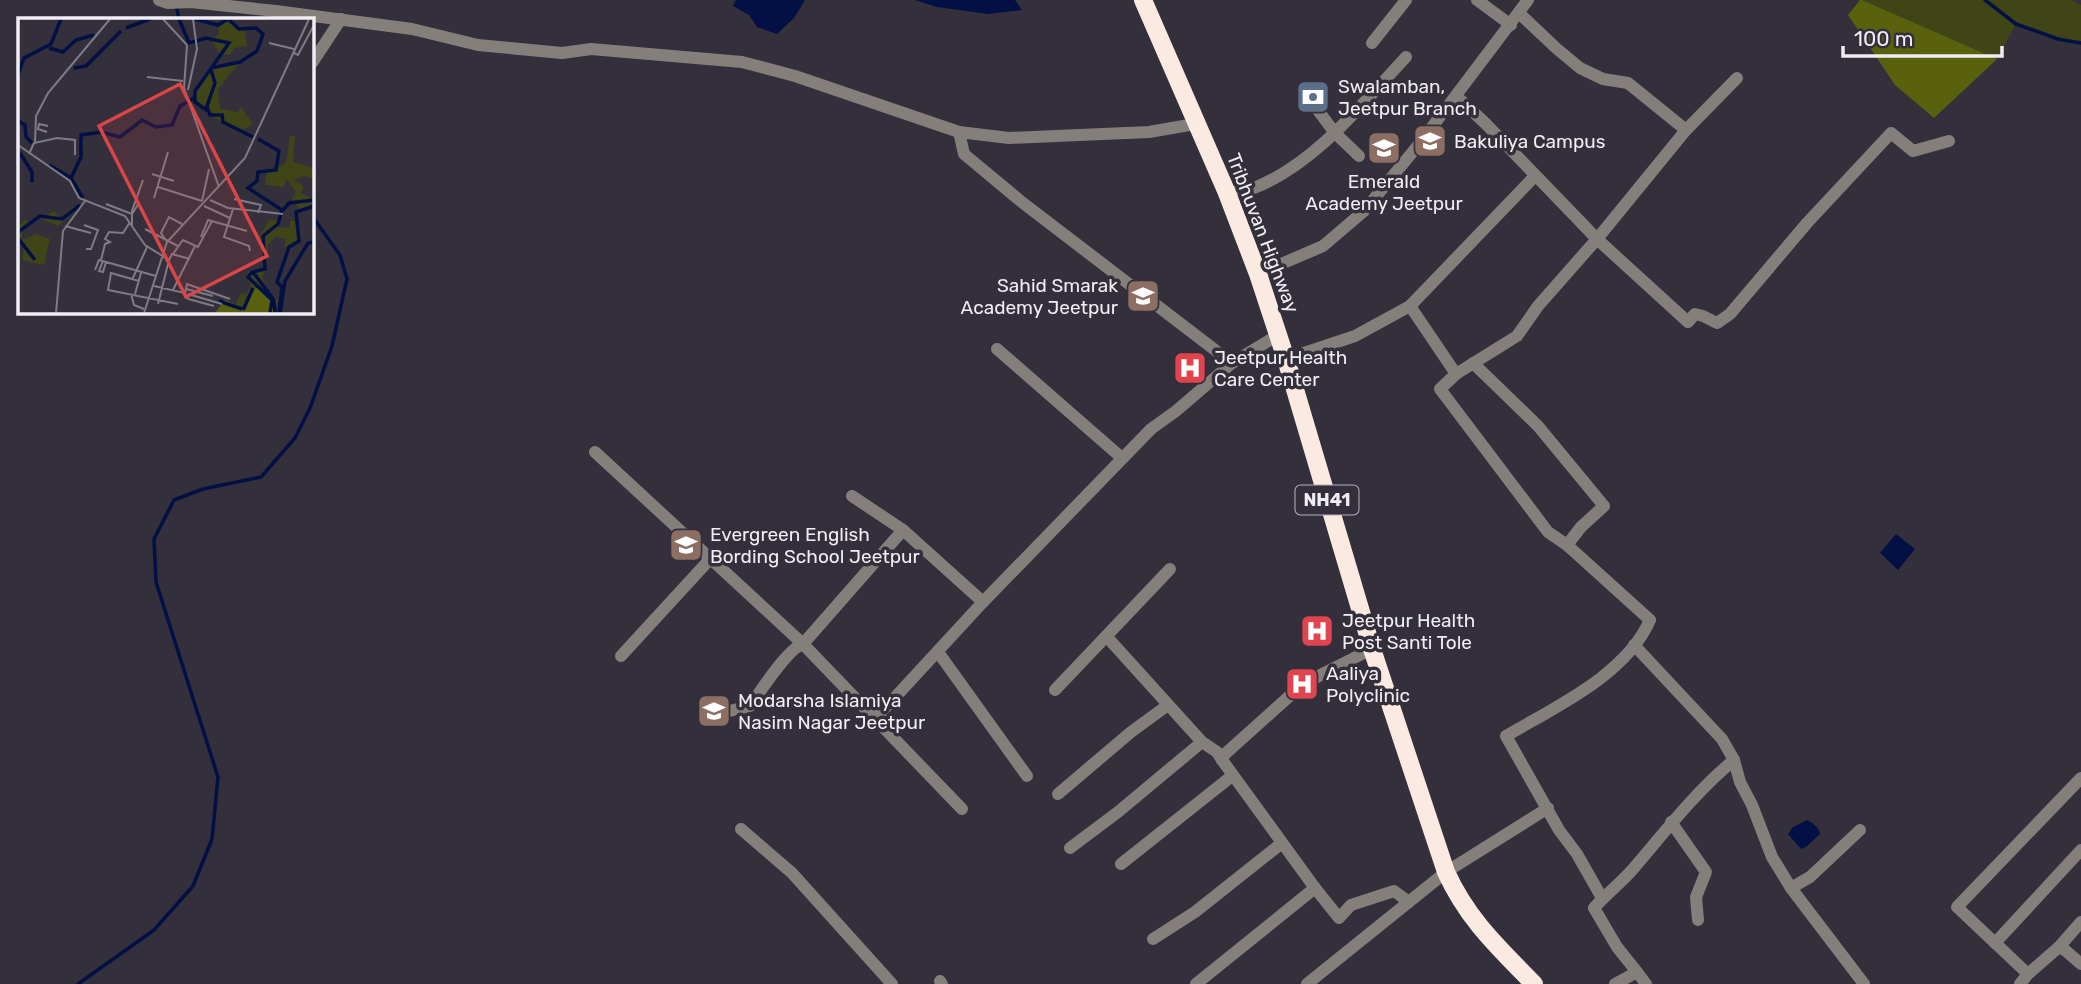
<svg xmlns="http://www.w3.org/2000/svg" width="2081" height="984" font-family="Rubik,sans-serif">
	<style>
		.green { fill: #404518 }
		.forest { fill: #59610d }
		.water { fill: #031045 }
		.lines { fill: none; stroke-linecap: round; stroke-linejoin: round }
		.stream { stroke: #031045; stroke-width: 3.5 }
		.minor { stroke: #857f7b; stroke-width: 12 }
		.highway { stroke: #fbeae1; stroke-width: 18 }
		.labels { text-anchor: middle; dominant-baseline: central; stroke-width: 7; stroke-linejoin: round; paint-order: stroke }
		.shield { fill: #332f3b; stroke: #b7b4bd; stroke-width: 2 }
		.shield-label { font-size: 18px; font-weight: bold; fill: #f0edf5 }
		.poi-label { font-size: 19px; fill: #f0edf5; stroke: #332f3b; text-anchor: start }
		.street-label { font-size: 19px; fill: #f0edf5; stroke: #332f3b }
		.inset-river { fill: none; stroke: #031045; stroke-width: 3.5 }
		.inset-road { fill: none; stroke: #7f7b85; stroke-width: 2 }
		.view { fill: #da4647; fill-opacity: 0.15; stroke: #da4647; stroke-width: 3.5 }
		.inset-edge { fill: none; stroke: #f0edf5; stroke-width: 3.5 }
	</style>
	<rect width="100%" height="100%" fill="#332f3b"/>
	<polygon class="green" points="1862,0 2071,0 2081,5 2081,43 2058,39 2016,24 1997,59"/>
	<polygon class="forest" points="1860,0 1862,0 1997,59 1934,118 1895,85 1848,15"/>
	<g class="water">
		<polygon points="736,0 805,0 794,18 777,34 757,27 749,15 733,6"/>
		<polygon points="915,0 1015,0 1022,10 988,14 937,7"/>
		<polygon points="1896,534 1915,549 1898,570 1880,553"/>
		<path d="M 1807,820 C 1813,823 1819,828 1820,834 L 1806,847 L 1801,849 L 1788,834 L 1793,827 Z"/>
	</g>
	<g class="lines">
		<g class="stream">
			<polyline points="1985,0 2016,24 2058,39 2081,43"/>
			<polyline points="176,5 179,19"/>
			<polyline points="78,984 154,930 193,886 212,839 218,777 156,582 154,539 174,500 203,489 261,477 295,438 310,408 332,346 347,279 340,255 312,216"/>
		</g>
		<g class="minor">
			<polyline points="159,0 168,3 191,2 276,11 412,29 478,45 562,53 591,49 742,62 795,76 959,132 1009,138 1149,132 1195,124"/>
			<polyline points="1477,0 1511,25"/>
			<polyline points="1519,13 1556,48 1580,68 1603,79 1628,83 1686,130"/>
			<polyline points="1372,43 1406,0"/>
			<polyline points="312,63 341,19"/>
			<polyline points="1456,96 1485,123 1597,239 1688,322 1695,314 1703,316 1717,323 1730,314 1807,223 1891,133 1913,151 1949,141"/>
			<polyline points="1317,109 1335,133 1359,156"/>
			<polyline points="959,132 964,154 1023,203 1232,363"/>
			<path d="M 1227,193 C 1236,192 1245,191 1254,188 C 1315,164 1362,104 1406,57"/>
			<polyline points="1258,274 1323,246 1364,211 1420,143 1528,0"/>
			<polyline points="1410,306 1456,374"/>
			<polyline points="997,349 1122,458"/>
			<polyline points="1286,359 1355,336 1410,306 1535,176"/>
			<path d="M 1473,363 L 1538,426 L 1604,506 L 1581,527 L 1567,545 L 1650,620 C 1626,675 1555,707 1506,736 L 1559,830 L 1577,854 L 1602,898"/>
			<polyline points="595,452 803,644 962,809"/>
			<polyline points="852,496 903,530 983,602"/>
			<polyline points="1567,545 1548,532 1440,389 1456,374 1517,336 1538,306 1597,239 1686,130 1737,78"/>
			<polyline points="1107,637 1202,742 1217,752 1222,760"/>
			<polyline points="1634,645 1722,739 1734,760 1740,782 1752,805 1772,857 1791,888 1864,984"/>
			<polyline points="1372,649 1322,674 1294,692 1225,754 1222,760 1315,888 1339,918 1351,905 1394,891 1409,902"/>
			<polyline points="938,652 1027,776"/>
			<polyline points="621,656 711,558"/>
			<polyline points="1055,690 1170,569"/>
			<path d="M 725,712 L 750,706 C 760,692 788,648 803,644 L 903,530"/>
			<polyline points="876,718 983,602 1151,429 1176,411 1232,363 1278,335"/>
			<polyline points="1058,794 1131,732 1168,705"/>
			<polyline points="1671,822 1706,872 1696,897 1698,920"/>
			<polyline points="741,829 792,873 892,984"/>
			<polyline points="1070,848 1118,812 1202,742"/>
			<polyline points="1121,864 1232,776"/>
			<polyline points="1791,888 1810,877 1860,830"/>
			<polyline points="1153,939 1195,912 1282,843"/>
			<polyline points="1995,943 2081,850"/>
			<polyline points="2059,947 2081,922"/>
			<path d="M 1637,972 L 1617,947 L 1594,908 C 1606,894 1621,883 1633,869 C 1665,832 1695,792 1734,760"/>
			<polyline points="2028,974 1957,907 2081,778"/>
			<polyline points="940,981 942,984"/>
			<polyline points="1196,984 1315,888"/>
			<polyline points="1307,984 1446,872 1548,808"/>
			<polyline points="1615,984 1637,972 1646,984"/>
			<polyline points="2020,984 2028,974 2059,947 2066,951 2081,964"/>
		</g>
		<path class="highway" d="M 1143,0 L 1227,193 L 1258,274 L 1286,359 L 1372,649 L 1446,872 C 1468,920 1498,947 1534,984"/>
	</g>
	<defs>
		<symbol id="bank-square" viewBox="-11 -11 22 22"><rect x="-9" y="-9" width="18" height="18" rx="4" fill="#5c6f8a" stroke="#332f3b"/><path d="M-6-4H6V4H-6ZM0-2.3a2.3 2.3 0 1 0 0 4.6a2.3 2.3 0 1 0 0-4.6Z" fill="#fff"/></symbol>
		<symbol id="school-square" viewBox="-11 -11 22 22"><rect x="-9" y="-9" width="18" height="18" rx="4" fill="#8d6e63" stroke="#332f3b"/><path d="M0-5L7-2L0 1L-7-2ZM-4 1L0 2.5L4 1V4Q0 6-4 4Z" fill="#fff"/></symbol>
		<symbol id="hospital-square" viewBox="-11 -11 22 22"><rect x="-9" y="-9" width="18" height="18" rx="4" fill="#e0444e" stroke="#332f3b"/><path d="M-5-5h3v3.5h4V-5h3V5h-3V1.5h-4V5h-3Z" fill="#fff"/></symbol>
	</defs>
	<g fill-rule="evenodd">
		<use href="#bank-square" x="1294" y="78" width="38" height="38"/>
		<use href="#school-square" x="1411" y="122" width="38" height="38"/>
		<use href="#school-square" x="1365" y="129" width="38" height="38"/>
		<use href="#school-square" x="1124" y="277" width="38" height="38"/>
		<use href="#hospital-square" x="1171" y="349" width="38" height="38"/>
		<use href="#school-square" x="667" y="526" width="38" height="38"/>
		<use href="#hospital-square" x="1298" y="612" width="38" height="38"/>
		<use href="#hospital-square" x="1283" y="665" width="38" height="38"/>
		<use href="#school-square" x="695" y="692" width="38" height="38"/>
	</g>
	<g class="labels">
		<rect class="shield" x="1295.5" y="485.5" width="63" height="29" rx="5"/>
		<g class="shield-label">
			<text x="1327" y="500">NH41</text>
		</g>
		<g class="poi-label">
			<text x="1338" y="86">Swalamban,<tspan x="1338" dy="22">Jeetpur Branch</tspan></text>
			<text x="1454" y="141">Bakuliya Campus</text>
			<text x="1384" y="181" text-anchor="middle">Emerald<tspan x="1384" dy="22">Academy Jeetpur</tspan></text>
			<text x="1118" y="285" text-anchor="end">Sahid Smarak<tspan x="1118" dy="22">Academy Jeetpur</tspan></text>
			<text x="1214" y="357">Jeetpur Health<tspan x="1214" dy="22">Care Center</tspan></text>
			<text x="710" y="534">Evergreen English<tspan x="710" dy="22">Bording School Jeetpur</tspan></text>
			<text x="1342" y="620">Jeetpur Health<tspan x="1342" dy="22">Post Santi Tole</tspan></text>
			<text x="1326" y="673">Aaliya<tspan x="1326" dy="22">Polyclinic</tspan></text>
			<text x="738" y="700">Modarsha Islamiya<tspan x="738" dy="22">Nasim Nagar Jeetpur</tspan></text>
		</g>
		<g class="street-label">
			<text transform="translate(1263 233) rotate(69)">Tribhuvan Highway</text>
		</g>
	</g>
	<g transform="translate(18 18)">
		<rect width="296" height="296" fill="#332f3b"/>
		<path d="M 210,1 L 227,13 L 229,28 L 216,30 L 212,37 L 202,36 L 193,22 L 201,16 L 200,7 ZM 222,44 L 200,71 L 202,91 L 220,94 L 222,88 L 235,106 L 222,113 L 192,97 L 177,84 L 176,78 L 192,50 ZM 272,118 L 277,118 L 275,144 L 296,150 L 296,161 L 286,158 L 275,162 L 286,168 L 283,175 L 296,181 L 296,188 L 288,191 L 282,192 L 274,181 L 278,174 L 269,161 L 266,169 L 247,167 L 249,155 L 268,145 ZM 56,188 L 61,189 L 40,208 L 22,200 L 4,212 L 4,222 L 18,216 L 32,221 L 26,247 L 4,242 L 6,227 L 0,221 L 0,209 L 6,202 L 12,204 L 37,193 L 42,200 ZM 251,202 L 262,202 L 260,209 L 272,210 L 272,203 L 277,203 L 281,223 L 271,229 L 266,228 L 268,221 L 258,218 L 250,227 L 248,251 L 244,258 L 249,272 L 234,273 L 229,290 L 219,290 L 217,287 L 223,275 L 228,277 L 233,268 L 228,258 L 231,253 L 247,251 L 240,220 Z" fill="#404518"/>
		<path d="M 235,270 L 249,272 L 259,282 L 257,295 L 197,295 L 207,282 L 228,291 Z" fill="#59610d"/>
		<path class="inset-river" d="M 161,1 L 171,25 L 188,20 L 211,25 L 177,73 L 177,84 L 190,93M 177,1 L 200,7 L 210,1 L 221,11 L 238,10 L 245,16 L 239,33 L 222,44 L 193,50M 108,10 L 132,1M 31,30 L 45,34 L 58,22 L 76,17M 56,50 L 68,48 L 103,13M 193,52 L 197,65 L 189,88 L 192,97 L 204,97 L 205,104 L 235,119M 0,57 L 6,40 L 33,26 L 43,1M 0,103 L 7,107 L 8,119 L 14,125M 240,121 L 261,133 L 258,152 L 240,154 L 239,163 L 230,170 L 264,192 L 260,206 L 245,218 L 247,251 L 235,254 L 256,282 L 257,295M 2,135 L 14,154 L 14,164M 31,147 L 53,160M 65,180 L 53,160 L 63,139 L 63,117 L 83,114 L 102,119 L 124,102 L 138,109 L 154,107 L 162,88 L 176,80M 265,192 L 271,185 L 296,182M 0,214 L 22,198 L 44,201 L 62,187M 0,220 L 17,242M 234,254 L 230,259 L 254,282 L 252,295M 201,283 L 224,291M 225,292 L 235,270M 261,295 L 264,269 L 259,264 L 271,229 L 281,223 L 278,194 L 296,188M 262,295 L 267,263 L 290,225 L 296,224"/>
		<path class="inset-road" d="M 145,1 L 169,27 L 166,70 L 201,169M 251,25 L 276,31M 276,35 L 280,37 L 296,7M 129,59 L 165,63M 170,72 L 179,31 L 175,1M 29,114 L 20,111 L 21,106 L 30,108M 17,125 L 18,98 L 30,75 L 92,1M 0,127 L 52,163 L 61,180 L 107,198 L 127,227 L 151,242 L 140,286M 11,136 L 16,125 L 39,120 L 57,122 L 57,137M 134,156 L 156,163M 140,169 L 184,183M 136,180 L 150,134M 216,181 L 243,187 L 240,195M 192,182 L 210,190 L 265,196M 184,183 L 191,151M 88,186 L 114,196 L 121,185M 186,188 L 212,200M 215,191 L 206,219 L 231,228 L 232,233M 66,207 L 80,212 L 73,231 L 68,231M 114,207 L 114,193 L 125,162M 47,208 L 73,215M 127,211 L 160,228M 183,219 L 190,202 L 229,213M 147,221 L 143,215 L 151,199 L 164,206M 155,236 L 165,222 L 180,229 L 194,203M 83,242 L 87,226 L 92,224 L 87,221 L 91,214 L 105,215 L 112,204M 151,242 L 154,236 L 172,241M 85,243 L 81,253 L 85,254 L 88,244M 77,252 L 81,242 L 138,258M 114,262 L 129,229M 121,263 L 93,255 L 90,272 L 160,286M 136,268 L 167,275 L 170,281 L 196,288M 168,271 L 195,278M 155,272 L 177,228M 167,275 L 169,266 L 212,281M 113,276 L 116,287 L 126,291M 117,276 L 123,255M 170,276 L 204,286M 38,295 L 45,213 L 67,183M 126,295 L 149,224 L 227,140 L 291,1"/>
		<path class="view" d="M 162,66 L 249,238 L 168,279 L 81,108 Z"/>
		<rect width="296" height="296" class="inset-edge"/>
	</g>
	<path d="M1843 46v10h159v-10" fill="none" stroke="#f0edf5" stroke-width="3.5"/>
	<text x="1854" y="46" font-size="21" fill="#f0edf5" stroke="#332f3b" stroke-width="5" paint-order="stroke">100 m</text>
</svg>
